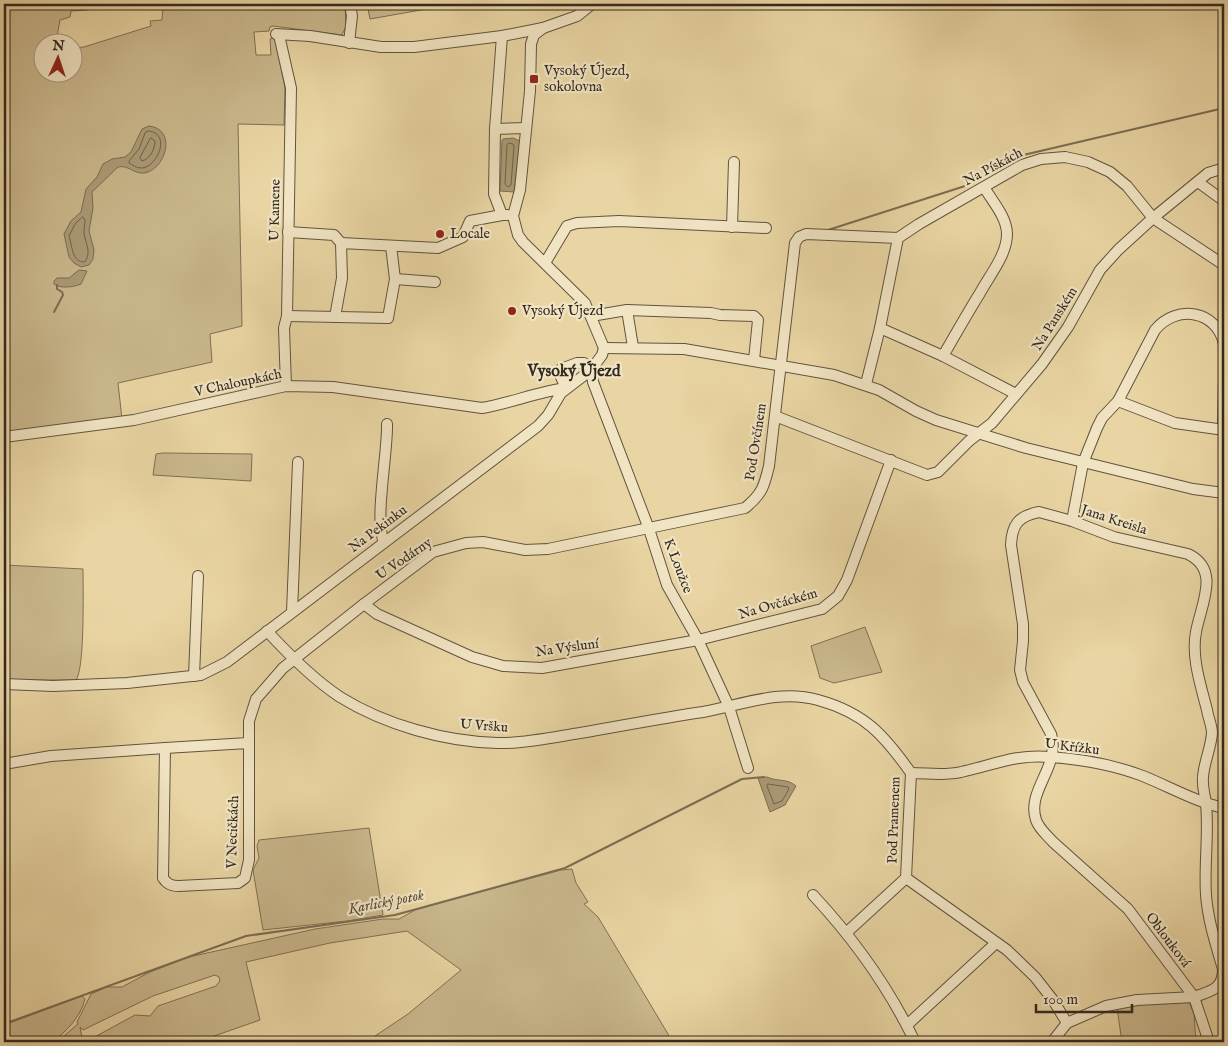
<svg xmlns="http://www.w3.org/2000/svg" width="1228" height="1046" font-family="'IM FELL English',serif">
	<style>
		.green { fill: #cab88d; stroke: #7e7056; fill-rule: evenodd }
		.water { fill: #ab9b76; stroke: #7b6d54 }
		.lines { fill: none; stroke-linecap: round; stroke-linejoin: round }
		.shore { stroke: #6e624b; stroke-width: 1 }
		.stream { stroke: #7b6d54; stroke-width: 2 }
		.minor-casing { stroke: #605441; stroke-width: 12 }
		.minor { stroke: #f1e4c3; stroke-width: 10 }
		.poi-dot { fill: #8f2418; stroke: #f1e4c3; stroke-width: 2 }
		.labels { text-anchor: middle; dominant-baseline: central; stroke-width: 4.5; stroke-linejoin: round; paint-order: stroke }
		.poi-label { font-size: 14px; fill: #322920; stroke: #f1e4c3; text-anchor: start }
		.street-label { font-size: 14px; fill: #322920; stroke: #f1e4c3 }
		.water-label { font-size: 15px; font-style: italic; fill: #564b3a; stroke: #f1e4c3 }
		.quarter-label { font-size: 16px; font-weight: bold; fill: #322920; stroke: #f1e4c3 }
	</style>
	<rect width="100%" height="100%" fill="#e9d5a3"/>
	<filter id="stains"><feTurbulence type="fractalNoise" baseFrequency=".004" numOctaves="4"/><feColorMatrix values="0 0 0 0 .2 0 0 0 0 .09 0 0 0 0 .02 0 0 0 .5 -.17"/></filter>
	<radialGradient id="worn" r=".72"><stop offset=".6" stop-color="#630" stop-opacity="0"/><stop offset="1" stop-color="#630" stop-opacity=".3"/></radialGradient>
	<g class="green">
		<polygon points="4,4 106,4 87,10 71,11 70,17 60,20 56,42 42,42 42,72 72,72 73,48 84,47 151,26 150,21 162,20 163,4 345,4 346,26 342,35 273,26 270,27 269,31 254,32 256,55 271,55 270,39 275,37 285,88 284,125 238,124 242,326 210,334 212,362 118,383 122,419 4,434"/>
		<polygon points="367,4 455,4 370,19"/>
		<polygon points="163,453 252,454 251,481 153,475 156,454"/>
		<path d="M 4,565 L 83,569 C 83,588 85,668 76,680 L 4,680 Z"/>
		<polygon points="865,627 882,672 834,683 820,678 811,646"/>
		<polygon points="369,828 383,915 347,921 263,930 253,870 259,858 257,846 259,840"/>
		<path d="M 572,869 L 576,883 L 588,902 L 584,904 L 598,917 L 668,1034 L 671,1042 L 366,1042 L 408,1014 L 461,970 L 407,931 L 330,943 L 246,962 L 260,1020 L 197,1042 L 57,1042 L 78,1024 L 77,1022 L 91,994 L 107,987 L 122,987 L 150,972 L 189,957 L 315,929 L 383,919 L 399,919 L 415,910 L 561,870 ZM 215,975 L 219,977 L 220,981 L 216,986 L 158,1006 L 150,1016 L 135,1015 L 91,1039 L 84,1040 L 82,1038 L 80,1027 L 83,1030 L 153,996 Z"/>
		<path d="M 82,996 L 85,999 C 80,1018 67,1030 53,1042 L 4,1042 L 4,1031 L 7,1024 Z"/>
		<polygon points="1182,999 1190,1004 1194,1014 1196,1042 1122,1042 1117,1008 1119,1004"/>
	</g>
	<g class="water">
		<path d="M 149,126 C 176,129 167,165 148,172 C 136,177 129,164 118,167 L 92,192 L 93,208 L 89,231 L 94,250 L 93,259 L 89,265 L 81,267 L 74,263 L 69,257 L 64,234 L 71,221 L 81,212 L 86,189 L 97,177 L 103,164 L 112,159 L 125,157 L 131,152 L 142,129 Z"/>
		<polygon points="503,139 513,138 520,141 514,192 500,191 502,141"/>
		<path d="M 79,270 L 87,271 L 81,284 C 74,287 60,289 54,284 L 54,281 L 57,278 L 69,278 Z"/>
		<path d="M 767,777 C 777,782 787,778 796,786 L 785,805 L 770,812 L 758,778 Z"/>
	</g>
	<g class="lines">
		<g class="shore">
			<path d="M 149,131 C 172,134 157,168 141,168 C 136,168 133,165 129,163 L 129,161 L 139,149 L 145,133 Z"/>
			<path d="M 151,138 L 155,141 C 155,149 150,159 142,161 L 140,158 Z"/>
			<polygon points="509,143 513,144 514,146 511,185 508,187 505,184 507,145"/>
			<path d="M 83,217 L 85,220 C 85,224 84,228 84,233 C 85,243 92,251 85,262 C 72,263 72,245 69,236 L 75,224 Z"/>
			<polygon points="768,784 788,787 789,789 782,801 774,804 767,786"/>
		</g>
		<g class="stream">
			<polyline points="828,230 965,186 1019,156 1224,108"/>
			<polyline points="54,312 63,295 62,292 57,289 57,285"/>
			<polyline points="4,1024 246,936 395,915 565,868 742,779 764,777"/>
		</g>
		<defs>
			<g id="minor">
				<polyline points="543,28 534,35 531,44 530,91 520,190 513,216 518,235 523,242 585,303 604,348"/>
				<polyline points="276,34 310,36 381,47 414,47 502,36 543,28 577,16 592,4"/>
				<polyline points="279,35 291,88 287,316 284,328 286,386"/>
				<polyline points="502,36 495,129 494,194 502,215 507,215"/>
				<polyline points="349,43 352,16 350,4"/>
				<polyline points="495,129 526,128"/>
				<polyline points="1198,182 1224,201"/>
				<polyline points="732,227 734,162"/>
				<polyline points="288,232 334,235 341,243"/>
				<polyline points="545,263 567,226 577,223 619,221 766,228"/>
				<polyline points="395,279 435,282"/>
				<polyline points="627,310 633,347"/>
				<polyline points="287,316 388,318 395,279 391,246"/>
				<polyline points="591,316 627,310 711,313 720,315 754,316 758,320 754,360"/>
				<polyline points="335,317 342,278 341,243 438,248 463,237 470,221 502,215"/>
				<polyline points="880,328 943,356 1016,394"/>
				<polyline points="604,348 684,349 834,375 879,390 916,411 936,420 1026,448 1193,489 1224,493"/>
				<path d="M 943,356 C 955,335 967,314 980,293 C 989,276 1007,255 1007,234 C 1007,217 992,201 984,187"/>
				<polyline points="591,370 593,382 649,529 667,585 698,640 729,707 748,768"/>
				<polyline points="866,384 880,328 898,238 919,224 1022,165 1041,159 1065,157 1088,162 1110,172 1127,186 1153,218 1224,265"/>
				<polyline points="566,388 560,375 561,369 577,363 584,363 591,370"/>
				<polyline points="1118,401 1175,423 1224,430"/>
				<polyline points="775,416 927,475 938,472 969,441 992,423 1042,364 1068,327 1100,270 1118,250 1153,218 1208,173 1224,168"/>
				<polyline points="1223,430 1224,381"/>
				<path d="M 4,437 L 134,420 L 286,386 L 333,387 L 482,408 C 511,403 537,392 566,388"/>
				<path d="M 1039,512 L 1072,521 L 1114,537 L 1188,554 C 1221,570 1201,604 1196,632 C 1191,657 1201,686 1207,710 C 1208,717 1212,726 1212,733 C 1211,748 1204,762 1203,777 C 1202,787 1205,795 1206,804 C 1209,833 1204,865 1206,895 C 1208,921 1216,945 1223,969 C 1223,990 1210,991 1194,997 L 1128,909 L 1053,842 C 1047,835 1039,829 1036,820 C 1026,790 1061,767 1051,734 L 1023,682 L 1020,670 L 1023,641 L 1023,624 L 1011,545 C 1012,525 1018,516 1039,512 Z"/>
				<path d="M 1072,521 L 1083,463 L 1097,428 L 1102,418 L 1118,401 L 1155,330 C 1176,304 1217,310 1224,344"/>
				<path d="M 384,542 C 374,522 388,451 387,424"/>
				<polyline points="364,604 377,614 472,657 503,666 542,668 698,640 822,609 838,596 847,580 891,460"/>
				<polyline points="292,612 298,462"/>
				<path d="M 267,631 C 289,655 313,679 340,697 C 385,725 446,742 498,743 C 523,744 555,737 580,733 C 621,726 662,718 703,712 C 742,705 779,689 818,700 C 865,713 884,735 911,773 L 906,878 L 846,933"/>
				<polyline points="194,676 198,576"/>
				<polyline points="4,684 53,686 127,683 201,675 227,662 538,426 548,415 561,393 591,370 602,355 604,348"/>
				<path d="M 248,743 L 165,748 L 163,878 C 167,884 171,886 179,886 L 238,883 L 245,878 L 249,860 L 249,721 L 256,699 L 283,668 L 364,604 L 433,552 L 466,543 L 483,542 L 525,550 L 548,549 L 745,508 C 762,494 764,487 769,466 L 795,243 L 799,237 L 806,234 L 898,238"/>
				<polyline points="4,764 51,756 165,748"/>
				<path d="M 911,773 C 928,773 945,776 961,772 C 994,765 1014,754 1050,757 C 1080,759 1114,765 1143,776 C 1170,787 1196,802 1224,808"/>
				<polyline points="906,878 1007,950 1035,977 1053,1000 1067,1023"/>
				<path d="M 813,895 C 854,939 889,988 915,1042"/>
				<polyline points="907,1025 996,943"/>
				<polyline points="1052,1042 1067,1023 1106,1006 1137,1000 1194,997 1209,1042"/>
			</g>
		</defs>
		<use href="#minor" class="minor-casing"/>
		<use href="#minor" class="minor"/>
	</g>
	<g class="poi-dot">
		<rect x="529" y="74" width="10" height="10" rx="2.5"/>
		<circle cx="440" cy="234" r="5"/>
		<circle cx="512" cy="311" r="5"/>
	</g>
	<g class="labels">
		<g class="poi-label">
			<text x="544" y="71">Vysoký Újezd,<tspan x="544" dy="16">sokolovna</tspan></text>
			<text x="450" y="234">Locale</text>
			<text x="522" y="311">Vysoký Újezd</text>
		</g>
		<g class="street-label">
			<text transform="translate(993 167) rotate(-28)">Na Pískách</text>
			<text transform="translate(275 210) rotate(-89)">U Kamene</text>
			<text transform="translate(1055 319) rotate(-58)">Na Panském</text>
			<text transform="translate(238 383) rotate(-12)">V Chaloupkách</text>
			<text transform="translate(756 442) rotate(-81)">Pod Ovčínem</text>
			<text transform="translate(1114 520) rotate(18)">Jana Kreisla</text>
			<text transform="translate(378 529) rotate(-37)">Na Pekinku</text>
			<text transform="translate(404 559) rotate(-34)">U Vodárny</text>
			<text transform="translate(678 566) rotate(69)">K Loužce</text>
			<text transform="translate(778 604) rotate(-16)">Na Ovčáckém</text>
			<text transform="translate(567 648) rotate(-8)">Na Výsluní</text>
			<text transform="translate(484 726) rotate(4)">U Vršku</text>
			<text transform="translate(1072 747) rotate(7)">U Křížku</text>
			<text transform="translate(894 820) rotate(-88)">Pod Pramenem</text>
			<text transform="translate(233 832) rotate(-88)">V Necičkách</text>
			<text transform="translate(1168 940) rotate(53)">Oblouková</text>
		</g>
		<g class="water-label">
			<text transform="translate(386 902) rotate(-11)">Karlický potok</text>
		</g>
		<g class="quarter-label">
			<text x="574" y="372">Vysoký Újezd</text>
		</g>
	</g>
	<rect width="1228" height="1046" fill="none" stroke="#e9d5a3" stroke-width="20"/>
	<rect x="5" y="5" width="1218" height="1036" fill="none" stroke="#322920" stroke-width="2.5"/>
	<rect x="10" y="10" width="1208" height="1026" fill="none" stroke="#322920"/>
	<g transform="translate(58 58) rotate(3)"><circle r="24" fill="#f1e4c3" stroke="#a59982"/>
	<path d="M0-4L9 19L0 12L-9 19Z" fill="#8f2418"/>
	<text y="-8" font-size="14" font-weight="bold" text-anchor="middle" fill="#322920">N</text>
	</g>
	<path d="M1036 1004v8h96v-8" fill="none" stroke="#322920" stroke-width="2.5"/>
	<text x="1043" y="1004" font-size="15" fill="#322920" stroke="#f1e4c3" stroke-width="4" paint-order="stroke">100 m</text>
	<rect width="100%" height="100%" filter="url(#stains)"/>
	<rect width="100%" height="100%" fill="url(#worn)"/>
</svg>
